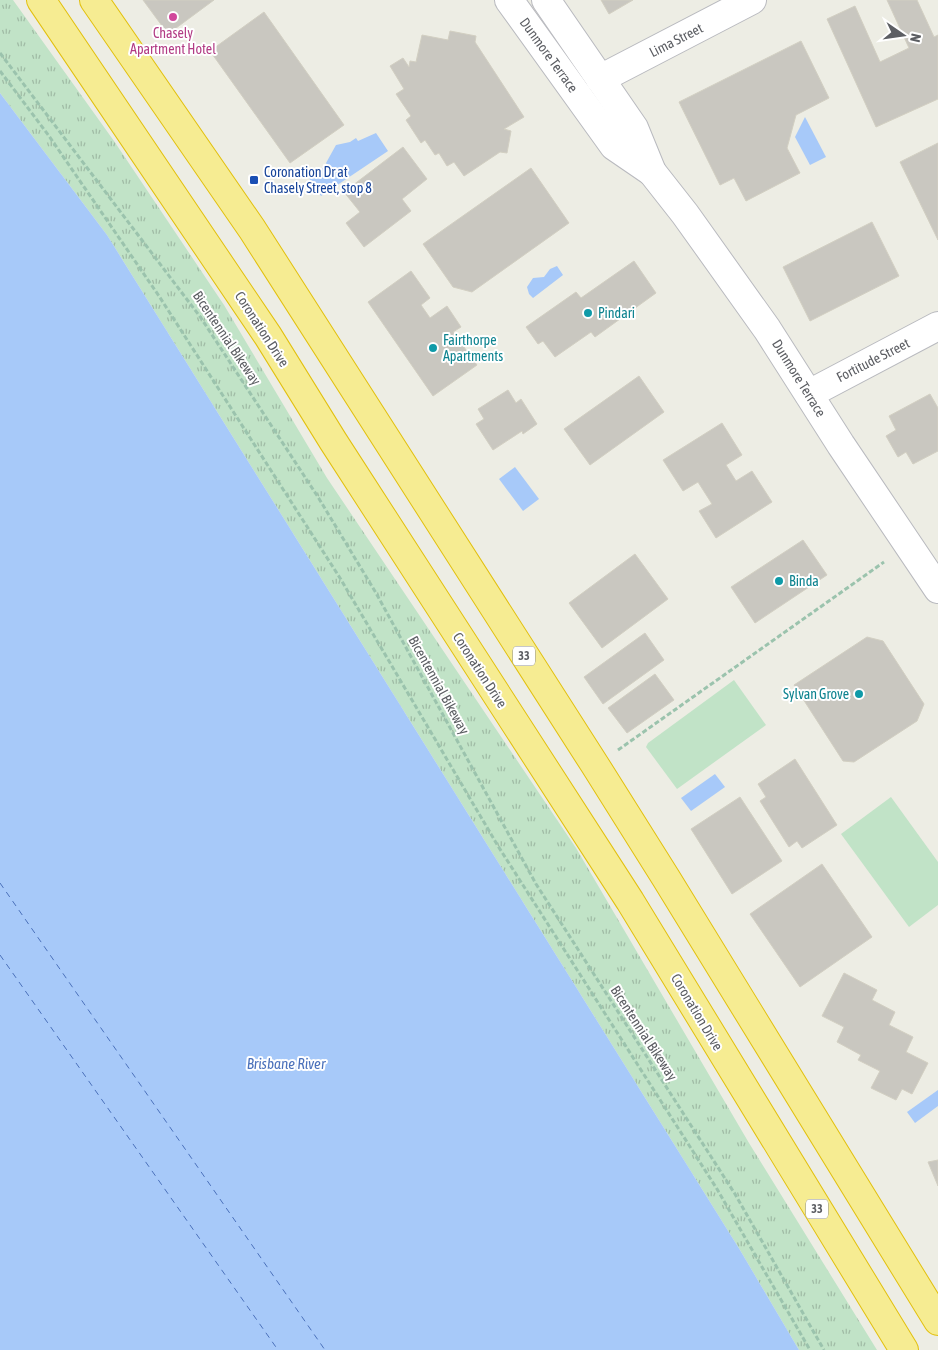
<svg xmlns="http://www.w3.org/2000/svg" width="938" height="1350" font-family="'Asap Condensed',sans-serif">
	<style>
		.grass { fill: #c1e3c7 }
		.park { fill: url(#park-tufts) }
		.water { fill: #a7c9f9 }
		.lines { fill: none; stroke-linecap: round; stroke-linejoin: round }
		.ferry { stroke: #4b71bb; stroke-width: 1; stroke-dasharray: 6 5; stroke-linecap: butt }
		.building { fill: #c9c7c0; stroke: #d2cfc2 }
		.street-casing { stroke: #b9babf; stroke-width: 30 }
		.highway-casing { stroke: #e2c00e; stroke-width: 30 }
		.path { stroke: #9bc3ad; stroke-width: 3; stroke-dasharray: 5 2.5; stroke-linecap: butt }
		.street { stroke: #fff; stroke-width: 28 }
		.highway { stroke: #f6ec92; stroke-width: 28 }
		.hotel-dot { fill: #d1479c; stroke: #fff; stroke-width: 2 }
		.transit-dot { fill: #1a4fb4; stroke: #fff; stroke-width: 2 }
		.culture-dot { fill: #0f9aa8; stroke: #fff; stroke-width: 2 }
		.labels { text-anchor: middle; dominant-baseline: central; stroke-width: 4; stroke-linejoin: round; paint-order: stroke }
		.shield { fill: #fff; stroke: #8d8e92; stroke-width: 1 }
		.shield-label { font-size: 12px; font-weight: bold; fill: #5c5e63 }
		.hotel-label { font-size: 14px; fill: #b23c85; stroke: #fff }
		.street-label { font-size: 14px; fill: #5c5e63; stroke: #fff }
		.transit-label { font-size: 14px; fill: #164399; stroke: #fff; text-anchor: start }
		.culture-label { font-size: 14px; fill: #0d838f; stroke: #fff; text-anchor: start }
		.water-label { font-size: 15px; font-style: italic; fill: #4b71bb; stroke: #fff }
	</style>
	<defs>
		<pattern id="park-tufts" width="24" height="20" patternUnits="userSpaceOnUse" patternTransform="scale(1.25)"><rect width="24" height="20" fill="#c1e3c7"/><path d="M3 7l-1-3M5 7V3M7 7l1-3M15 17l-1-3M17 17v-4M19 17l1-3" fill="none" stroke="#a0bba5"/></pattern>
	</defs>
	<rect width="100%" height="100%" fill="#edede4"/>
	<g class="grass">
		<polygon points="734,680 766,725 677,789 646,747 648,743"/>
		<polygon points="891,797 938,862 938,905 909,927 841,834"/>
	</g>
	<polygon class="park" points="0,0 13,0 114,141 224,305 327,478 576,848 749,1143 877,1350 799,1350 740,1250 107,235 0,93"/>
	<g class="water">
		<polygon points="0,93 107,235 740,1250 799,1350 0,1350"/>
		<polygon points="805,117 826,157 810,165 795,137"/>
		<polygon points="376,133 388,151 321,196 309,178 327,165 326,163 336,145 350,142 356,138 358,141"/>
		<polygon points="557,266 563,275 533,298 529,294 527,287 533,278 544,277 550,269"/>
		<polygon points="515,467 539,499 523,511 499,479"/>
		<polygon points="715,774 725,787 691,811 681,798"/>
		<polygon points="938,1090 938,1106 915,1123 907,1112"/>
	</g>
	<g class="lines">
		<g class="ferry">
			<polyline points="0,883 325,1350"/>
			<polyline points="0,955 278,1350"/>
		</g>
	</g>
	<g class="building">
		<polygon points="143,0 214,0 168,34"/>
		<polygon points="601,0 633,0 609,14"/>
		<polygon points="887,0 917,0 934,37 938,35 938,99 876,127 827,19 855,6 880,62 909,48"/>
		<polygon points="264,12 344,125 290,163 210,51"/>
		<polygon points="450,31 476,36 475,42 524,117 504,129 511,131 507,153 500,152 464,176 454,162 447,166 439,153 435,155 425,140 421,143 406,120 411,116 396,94 404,89 390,66 403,58 409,67 410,61 416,62 422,35 448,40"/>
		<polygon points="801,41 829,98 796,115 787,148 800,173 746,201 734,178 720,185 679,102"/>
		<polygon points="938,143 938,240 900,162"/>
		<polygon points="403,147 427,179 402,199 411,211 364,247 346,223 360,212 344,192"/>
		<polygon points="531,168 569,223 472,292 453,287 423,244"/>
		<polygon points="872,222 899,276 810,321 783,267"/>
		<polygon points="634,261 656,293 595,337 591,332 555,357 543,341 538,344 526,327 576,292 581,298"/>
		<polygon points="411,271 430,298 421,305 430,318 447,306 461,327 453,332 477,365 433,396 368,302"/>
		<polygon points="639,376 664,412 590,465 564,429"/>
		<polygon points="508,390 516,403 521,399 537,424 523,434 522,431 493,450 476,424 484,419 478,409"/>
		<polygon points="930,394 938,408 938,451 913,464 906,452 898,457 886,436 896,430 889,416"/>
		<polygon points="722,423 742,455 726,465 736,481 752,471 772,502 716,538 699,511 712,504 698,482 683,491 663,460"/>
		<polygon points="803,540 827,575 755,623 731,587"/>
		<polygon points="635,554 668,599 602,648 569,603"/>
		<polygon points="645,633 664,660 603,704 584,677"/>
		<polygon points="867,637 883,641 924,704 917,721 854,762 843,761 794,685"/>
		<polygon points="655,674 674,700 627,733 608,708"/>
		<polygon points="795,759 837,825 802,848 797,841 789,847 760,801 766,797 758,784"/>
		<polygon points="740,797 782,861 732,894 691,829"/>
		<polygon points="822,864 872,937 800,987 750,914"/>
		<polygon points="844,973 877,990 872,1000 895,1012 889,1025 913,1037 906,1052 928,1063 912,1094 902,1089 896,1100 871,1088 880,1071 858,1060 861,1055 837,1042 844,1027 822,1016"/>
		<polygon points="938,1160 938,1186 928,1162"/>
	</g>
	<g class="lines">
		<defs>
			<g id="street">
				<polyline points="509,0 614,146 652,172"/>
				<polyline points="546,0 634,128 652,172 685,214 767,329 841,445 938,589"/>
				<polyline points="600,79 752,0"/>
				<polyline points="809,394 938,326"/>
			</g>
			<g id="highway">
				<polyline points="41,0 268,336 333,441 630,901 904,1350"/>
				<polyline points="94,0 252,229 595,765 666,878 938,1321"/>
			</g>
		</defs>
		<use href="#street" class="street-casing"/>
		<use href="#highway" class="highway-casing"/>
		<g class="path">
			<polyline points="0,53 201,318 318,497 376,593 536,884 735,1194 824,1350"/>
			<polyline points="0,71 49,136 159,296 340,578 498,846 717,1189 810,1350"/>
			<polyline points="618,750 884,562"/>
		</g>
		<use href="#street" class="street"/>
		<use href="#highway" class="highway"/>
	</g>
	<circle class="hotel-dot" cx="173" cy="17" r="5"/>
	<rect class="transit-dot" x="249" y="175" width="10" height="10" rx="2.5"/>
	<g class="culture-dot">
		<circle cx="588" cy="313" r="5"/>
		<circle cx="433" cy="348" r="5"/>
		<circle cx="779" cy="581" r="5"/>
		<circle cx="859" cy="694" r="5"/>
	</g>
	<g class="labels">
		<g class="shield">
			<rect x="513" y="646.5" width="22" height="19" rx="4"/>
			<rect x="806" y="1199.5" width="22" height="19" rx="4"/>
		</g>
		<g class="shield-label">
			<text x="524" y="656">33</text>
			<text x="817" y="1209">33</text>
		</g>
		<g class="hotel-label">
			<text x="173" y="33">Chasely<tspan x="173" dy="16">Apartment Hotel</tspan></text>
		</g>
		<g class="street-label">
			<text transform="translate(676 40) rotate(-27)">Lima Street</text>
			<text transform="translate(549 55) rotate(54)">Dunmore Terrace</text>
			<text transform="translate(262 329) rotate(57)">Coronation Drive</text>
			<text transform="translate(227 338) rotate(56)">Bicentennial Bikeway</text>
			<text transform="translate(873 360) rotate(-27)">Fortitude Street</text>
			<text transform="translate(799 378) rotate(58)">Dunmore Terrace</text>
			<text transform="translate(480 670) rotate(57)">Coronation Drive</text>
			<text transform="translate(439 685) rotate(61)">Bicentennial Bikeway</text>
			<text transform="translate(697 1012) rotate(59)">Coronation Drive</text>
			<text transform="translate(644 1033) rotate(57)">Bicentennial Bikeway</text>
		</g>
		<g class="transit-label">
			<text x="264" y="172">Coronation Dr at<tspan x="264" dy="16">Chasely Street, stop 8</tspan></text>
		</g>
		<g class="culture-label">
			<text x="598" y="313">Pindari</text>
			<text x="443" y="340">Fairthorpe<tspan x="443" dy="16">Apartments</tspan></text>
			<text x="789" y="581">Binda</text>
			<text x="849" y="694" text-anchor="end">Sylvan Grove</text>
		</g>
		<g class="water-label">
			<text x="286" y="1063">Brisbane River</text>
		</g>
	</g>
	<g transform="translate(903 35) rotate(103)" stroke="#ffffff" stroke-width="4" paint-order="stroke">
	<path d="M0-4L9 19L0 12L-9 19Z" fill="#5c5e63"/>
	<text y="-8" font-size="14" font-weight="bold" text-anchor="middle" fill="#5c5e63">N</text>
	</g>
</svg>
